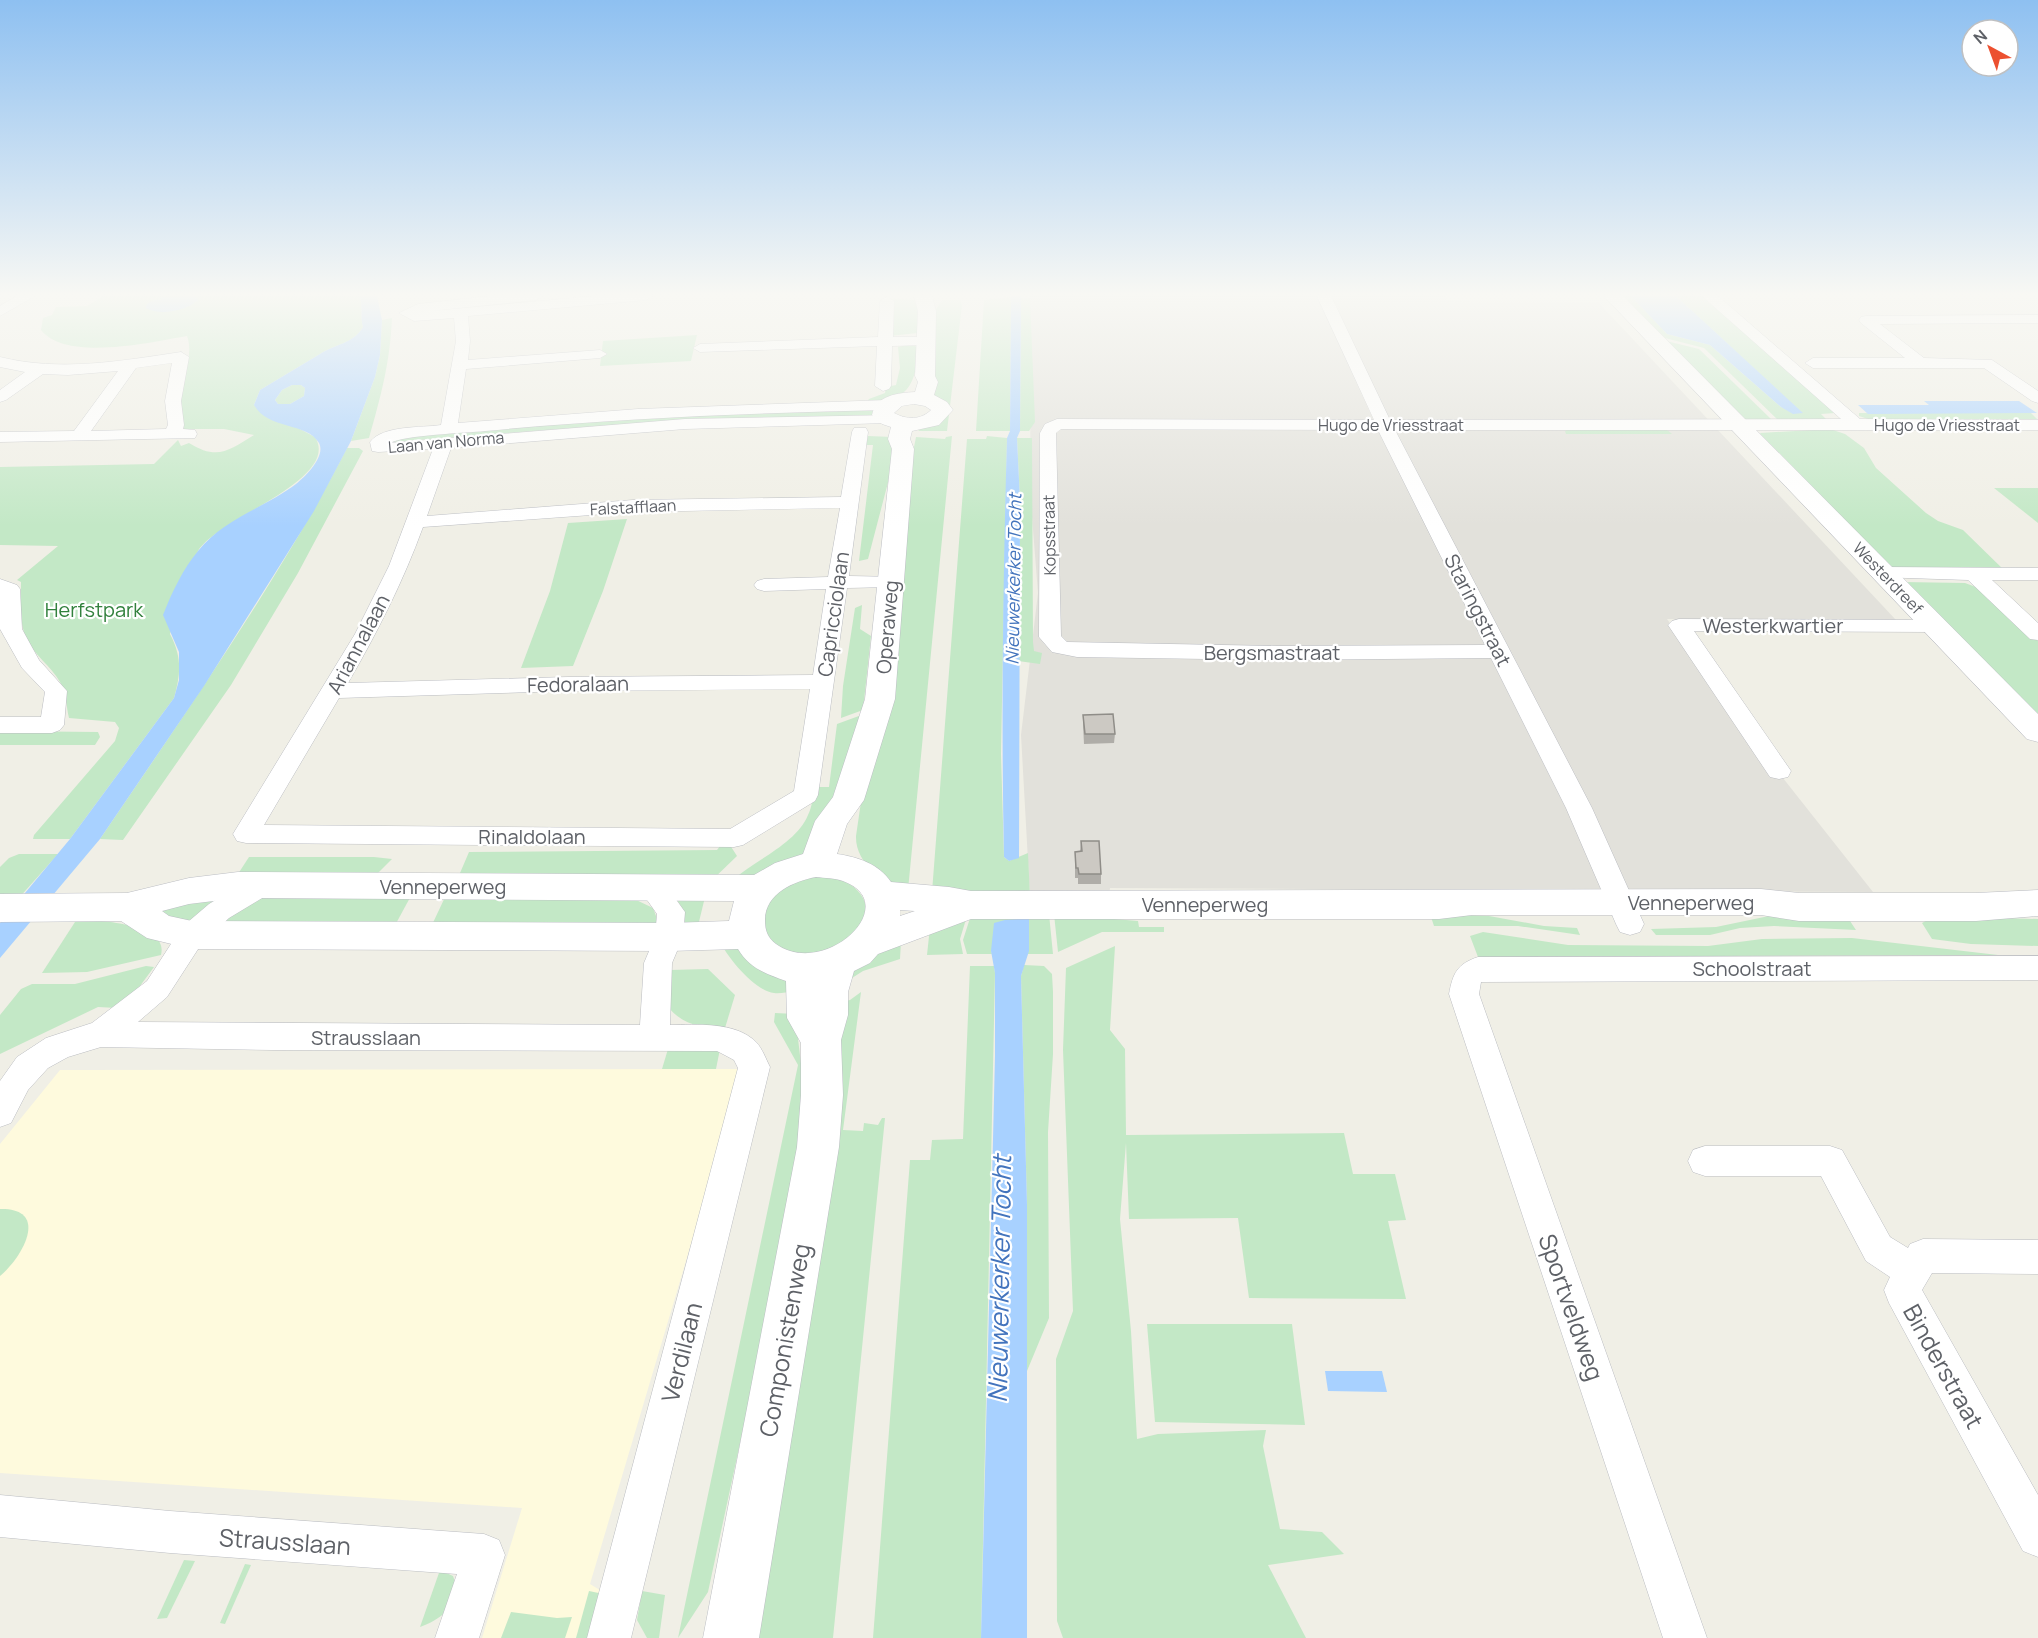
<svg xmlns="http://www.w3.org/2000/svg" width="2038" height="1638" font-family="Manrope,sans-serif">
	<style>
		.commercial { fill: #fefadd }
		.industrial { fill: #e2e1db }
		.green { fill: #c3e8c6 }
		.water { fill: #a8d1ff; fill-rule: evenodd }
		.lines { fill: none; stroke-linecap: round; stroke-linejoin: round }
		.street-casing { stroke: #bbbdc2; stroke-width: 1 }
		.secondary-casing { stroke: #bcbec4; stroke-width: 1 }
		.street { fill: #fff; fill-rule: evenodd }
		.secondary { fill: #fff; fill-rule: evenodd }
		.wall { fill: #afada8 }
		.building { fill: #ccc9c3; stroke: #8f8d88; stroke-width: 1.5 }
		.labels { text-anchor: middle; dominant-baseline: central; stroke-width: 4.5; stroke-linejoin: round; paint-order: stroke }
		.far-street-label { font-size: 16px; fill: #5e6167; stroke: #fff }
		.far-water-label { font-size: 18px; font-style: italic; fill: #4374bd; stroke: #fff }
		.park-label { font-size: 20px; fill: #32813d; stroke: #fff }
		.street-label { font-size: 20px; fill: #5e6167; stroke: #fff }
		.near-street-label { font-size: 24px; fill: #5e6167; stroke: #fff }
		.near-water-label { font-size: 26px; font-style: italic; fill: #4374bd; stroke: #fff }
	</style>
	<rect width="100%" height="100%" fill="#f0efe6"/>
	<polygon class="commercial" points="743,1069 590,1584 608,1595 585,1638 482,1638 522,1508 0,1473 0,1144 60,1070"/>
	<polygon class="industrial" points="1029,296 1445,296 1447,301 1598,302 1896,620 1667,619 1749,735 1873,892 1110,888 1109,896 1030,897 1021,735 1038,593 1031,504"/>
	<g class="green">
		<path d="M 103,296 L 360,296 C 363,307 360,317 363,327 C 353,344 335,344 320,354 C 300,366 280,378 260,390 L 254,405 L 315,437 C 342,480 216,519 198,551 C 187,572 178,611 170,634 C 182,657 181,673 174,698 L 70,839 L 33,839 L 34,835 L 115,741 L 119,728 L 115,722 L 69,718 C 66,706 67,694 60,682 C 51,666 34,655 26,638 C 19,621 21,600 21,582 L 17,580 L 58,546 L 0,545 L 0,467 L 154,464 L 178,440 L 181,446 L 189,443 C 218,461 229,450 254,435 L 224,429 L 184,429 C 170,396 197,362 187,336 C 152,342 66,362 41,330 L 43,318 L 52,315 L 56,307 L 87,306 Z"/>
		<polygon points="1621,296 1631,296 1667,334 1710,345 1781,407 1802,413 1676,296 1704,296 1835,413 1821,414 1827,420 1779,421 1704,348 1661,337"/>
		<polygon points="1011,297 1010,431 976,431 984,300"/>
		<polygon points="1021,298 1030,298 1035,422 1029,431 1020,431"/>
		<polygon points="891,299 919,300 918,333 889,336"/>
		<polygon points="942,300 960,300 962,305 947,431 918,431 927,424 935,398 931,392 933,314"/>
		<path d="M 392,318 C 390,363 381,396 369,438 L 351,441 L 375,377 L 380,355 L 382,320 Z"/>
		<polygon points="697,335 691,361 600,366 603,341"/>
		<polygon points="1662,340 1699,349 1773,421 1744,421"/>
		<path d="M 912,344 L 918,348 C 916,387 907,401 866,403 L 869,399 L 885,393 L 886,387 L 896,385 L 900,368 L 898,347 Z"/>
		<polygon points="292,385 301,385 305,388 304,396 290,404 278,404 275,400 282,390"/>
		<polygon points="875,407 875,415 639,423 392,442 397,437 641,416"/>
		<polygon points="1859,413 2031,413 2037,419 1868,419 1859,416"/>
		<polygon points="1830,429 1845,434 1864,448 1876,468 1926,513 1938,521 1963,530 2005,571 1887,570 1762,437 1760,433"/>
		<polygon points="1567,430 1667,430 1672,434 1566,434 1565,431"/>
		<polygon points="868,436 893,437 891,471 868,559 859,561 873,445 863,445 862,441 867,441"/>
		<path d="M 952,436 L 908,890 C 884,885 855,863 856,836 L 910,467 L 916,437 L 945,439 L 946,437 Z"/>
		<polygon points="987,436 1007,438 1001,754 1004,857 1009,861 1028,853 1030,897 932,892 967,439 986,439"/>
		<polygon points="1017,438 1032,438 1033,642 1034,651 1042,653 1040,664 1018,661 1020,501"/>
		<path d="M 347,448 L 359,448 L 363,451 L 298,573 L 231,685 L 123,840 L 100,839 C 186,712 276,585 347,448 Z"/>
		<polygon points="1994,488 2038,488 2038,523"/>
		<polygon points="627,519 603,591 573,666 521,668 550,591 568,523"/>
		<polygon points="1902,582 1965,583 1984,590 2038,641 2038,722"/>
		<polygon points="862,605 860,629 871,636 863,710 841,718 843,686 855,608"/>
		<path d="M 867,713 L 848,770 L 809,851 L 754,878 L 733,880 C 755,860 796,844 808,815 C 812,807 813,797 815,787 L 829,787 L 837,724 Z"/>
		<polygon points="0,731 98,732 100,737 95,745 0,745"/>
		<polygon points="724,841 728,842 737,856 708,884 457,880 469,852 717,850"/>
		<polygon points="19,854 58,854 18,899 0,899 0,867 9,858"/>
		<polygon points="249,857 374,857 392,859 375,876 236,877"/>
		<path d="M 804,875 C 813,875 826,873 836,875 C 841,877 847,882 851,885 C 899,919 818,972 779,948 C 772,944 765,933 760,927 L 764,901 Z"/>
		<polygon points="232,893 190,926 153,909"/>
		<polygon points="447,893 632,898 653,908 659,924 430,929"/>
		<polygon points="412,894 393,929 219,921 257,897"/>
		<polygon points="675,897 705,897 697,930 681,930 680,905"/>
		<polygon points="1049,914 1053,954 1028,954 1029,919 991,951 992,954 967,954 963,940 971,915"/>
		<polygon points="1054,914 1138,921 1139,927 1164,927 1164,932 1102,932 1058,952"/>
		<polygon points="1430,914 1489,916 1544,926 1577,928 1580,935 1518,926 1434,926"/>
		<polygon points="967,916 960,939 963,954 927,955 930,927"/>
		<polygon points="1769,916 1850,921 1856,930 1774,926 1740,928 1710,935 1656,935 1651,929 1716,927"/>
		<polygon points="1935,916 2038,919 2038,946 1971,944 1932,939 1922,923"/>
		<path d="M 79,920 C 100,920 169,924 161,955 L 87,972 L 42,973 L 75,922 Z"/>
		<polygon points="1483,932 1568,945 1708,946 1762,939 1852,938 1998,955 1478,957 1470,936"/>
		<polygon points="901,941 900,959 863,971 852,978 844,972"/>
		<path d="M 720,942 L 731,944 L 785,979 L 793,991 C 787,992 780,994 774,993 C 755,991 728,958 720,942 Z"/>
		<polygon points="1115,946 1110,1030 1125,1049 1126,1135 1344,1133 1353,1174 1395,1174 1406,1220 1388,1221 1406,1299 1249,1298 1238,1218 1129,1219 1126,1143 1120,1219 1131,1331 1137,1439 1158,1434 1266,1430 1263,1446 1280,1529 1322,1532 1344,1554 1268,1565 1306,1638 1063,1638 1057,1621 1056,1359 1073,1311 1063,1050 1066,968"/>
		<polygon points="1024,965 1044,966 1052,974 1053,992 1053,1054 1048,1132 1049,1318 1027,1371 1027,1204 1021,976"/>
		<polygon points="146,966 154,967 137,990 117,1008 98,1007 0,1054 0,1015 21,989 32,984 75,984"/>
		<polygon points="970,966 994,966 995,973 981,1638 873,1638 910,1160 930,1160 932,1140 963,1139"/>
		<path d="M 708,969 L 735,995 L 725,1028 C 701,1027 684,1026 668,1007 L 670,970 Z"/>
		<polygon points="861,992 843,1130 863,1131 864,1123 878,1125 882,1118 885,1118 833,1638 755,1638 837,1003 850,1000"/>
		<polygon points="775,1013 795,1014 807,1113 802,1155 708,1592 678,1638 798,1065 774,1022"/>
		<polygon points="668,1049 720,1049 716,1069 662,1069"/>
		<path d="M 0,1209 C 51,1208 22,1258 0,1276 Z"/>
		<polygon points="1147,1324 1292,1324 1305,1425 1155,1422"/>
		<polygon points="184,1560 195,1561 167,1618 157,1619"/>
		<polygon points="245,1564 251,1565 225,1624 220,1623"/>
		<path d="M 440,1570 L 453,1576 L 458,1590 C 450,1611 441,1619 420,1627 Z"/>
		<polygon points="589,1591 608,1595 592,1638 576,1638"/>
		<polygon points="642,1591 665,1595 659,1638 647,1638 637,1620"/>
		<polygon points="511,1612 557,1618 572,1617 565,1638 501,1638"/>
	</g>
	<g class="water">
		<path d="M 360,296 L 377,296 L 382,320 L 380,355 L 375,377 L 351,441 L 314,511 L 204,686 L 100,839 L 0,958 L 0,923 L 70,839 L 174,698 L 179,680 L 179,652 L 163,615 C 172,592 183,569 198,551 C 223,519 266,507 296,484 C 306,476 326,456 319,443 C 307,422 268,430 254,405 L 260,390 C 280,378 300,366 320,354 C 335,344 353,344 363,327 C 360,317 363,307 360,296 ZM 292,385 L 301,385 L 305,388 L 304,396 L 290,404 L 278,404 L 275,400 L 282,390 Z"/>
		<path d="M 1011,296 L 1021,296 L 1020,431 L 1017,438 L 1020,501 L 1019,858 L 1009,861 L 1004,857 C 1001,718 1003,578 1007,438 L 1010,431 Z"/>
		<polygon points="1631,296 1676,296 1803,413 1793,414 1781,407 1710,345 1667,334"/>
		<path d="M 165,297 L 196,296 L 198,300 C 186,311 160,316 146,308 C 146,301 156,299 162,300 L 160,298 Z"/>
		<polygon points="1924,401 2019,401 2037,413 1868,414 1858,405 1929,405"/>
		<polygon points="1029,918 1029,951 1021,976 1027,1204 1027,1638 981,1638 995,1056 995,973 991,951 994,923 1005,920"/>
		<polygon points="1325,1371 1382,1371 1387,1392 1328,1391"/>
	</g>
	<g class="lines">
		<defs>
			<g id="street">
				<polygon points="17,296 35,296 0,316 0,306"/>
				<path d="M 491,296 L 543,296 L 536,300 L 421,312 L 420,312 L 595,296 L 653,296 L 646,300 L 468,316 L 470,341 L 468,360 L 600,350 L 607,354 L 600,358 L 466,369 L 458,423 L 638,409 L 887,400 L 895,405 L 887,410 C 753,413 619,418 485,431 C 465,433 405,435 390,443 L 685,419 L 893,415 L 895,418 L 887,423 L 685,429 L 451,448 L 427,516 L 633,500 L 841,497 L 852,432 L 854,428 L 866,428 L 868,432 L 849,576 L 898,577 L 901,581 L 898,585 L 891,587 L 847,588 L 818,795 L 815,801 L 743,845 L 734,847 L 246,843 L 237,841 L 233,834 L 355,634 L 389,566 L 433,449 L 378,452 L 372,451 L 370,442 C 383,425 421,428 441,425 L 456,341 L 454,318 L 414,321 L 399,313 L 418,304 ZM 840,508 L 828,577 L 764,579 L 757,581 L 754,585 L 757,589 L 764,591 L 826,589 L 813,675 L 568,677 L 348,683 C 377,633 403,582 423,527 L 633,512 ZM 810,689 L 794,791 L 730,829 L 264,825 L 339,698 L 568,691 Z"/>
				<path d="M 1317,296 L 1331,296 L 1390,420 L 1841,419 L 1702,296 L 1718,296 L 1860,419 L 2038,420 L 2038,430 L 1395,430 L 1592,808 L 1644,924 L 1640,932 L 1630,935 L 1620,932 L 1616,924 L 1566,808 L 1491,658 L 1277,660 L 1077,657 L 1052,652 L 1039,637 L 1040,433 L 1045,424 L 1057,419 L 1374,420 ZM 1061,429 L 1378,430 L 1485,645 L 1277,646 L 1067,642 L 1061,636 L 1056,433 Z"/>
				<polygon points="887,297 894,301 893,337 925,337 932,341 925,345 892,346 891,386 889,389 883,391 875,386 877,346 700,352 693,348 700,344 878,337 880,301"/>
				<polygon points="2038,315 2038,323 1880,324 1924,358 1992,360 2038,391 2038,403 2032,401 1984,368 1813,368 1805,363 1813,358 1905,358 1861,323 1859,320 1861,317 1866,316"/>
				<path d="M 181,352 L 189,357 L 181,401 L 184,425 L 183,429 L 195,430 L 197,434 L 195,438 L 0,442 L 0,432 L 74,431 L 118,371 L 68,375 L 43,374 L 6,400 L 0,402 L 0,390 L 25,372 L 0,367 L 0,357 C 61,372 120,361 181,352 ZM 172,363 L 165,401 L 168,425 L 166,429 L 91,431 L 136,368 Z"/>
				<polygon points="1884,567 2038,568 2038,580 1992,580 2038,623 2038,640 2030,639 1968,580 1877,577 1874,573 1877,569"/>
				<polygon points="0,579 17,585 20,589 22,629 39,660 67,691 64,725 60,730 52,733 0,733 0,717 41,717 45,692 22,668 0,629"/>
				<polygon points="1679,619 1935,620 1942,622 1946,626 1942,630 1935,632 1694,631 1791,771 1788,777 1779,779 1770,777 1668,625 1672,621"/>
				<path d="M 262,875 L 272,878 L 275,885 L 272,892 L 229,918 L 202,943 L 167,997 L 138,1022 L 640,1025 L 644,963 L 655,937 L 657,914 L 638,887 L 642,880 L 652,877 L 662,880 L 685,912 L 683,937 L 672,963 L 670,1025 C 696,1025 735,1021 756,1042 C 762,1048 766,1059 770,1067 L 631,1638 L 587,1638 L 738,1068 L 734,1060 L 717,1051 L 273,1050 L 101,1047 L 68,1057 L 48,1068 L 28,1090 L 11,1123 L 0,1127 L 0,1081 L 17,1057 L 46,1038 L 92,1023 L 147,981 L 182,927 L 209,904 L 252,878 Z"/>
				<path d="M 2038,956 L 2038,980 L 1481,982 L 1479,994 L 1707,1638 L 1663,1638 L 1449,994 C 1453,973 1457,964 1478,957 Z"/>
				<polygon points="1705,1146 1830,1146 1842,1150 1890,1237 1908,1248 1910,1244 1923,1239 2038,1240 2038,1274 1932,1273 1922,1290 2038,1495 2038,1557 2023,1551 1889,1303 1884,1290 1890,1277 1866,1261 1821,1176 1705,1176 1693,1172 1688,1161 1693,1150"/>
				<polygon points="0,1495 170,1511 484,1534 499,1540 505,1555 479,1638 435,1638 457,1574 170,1553 0,1537"/>
			</g>
			<g id="secondary">
				<path d="M 914,296 L 932,296 L 936,311 L 935,376 L 938,382 L 934,395 L 947,402 L 953,410 L 939,425 L 912,431 L 910,439 L 914,449 L 895,699 L 864,800 L 847,824 L 837,854 C 858,857 879,864 891,882 L 949,887 L 971,891 L 1761,889 L 1799,893 L 1976,893 L 2038,890 L 2038,916 L 1976,921 L 1799,921 L 1761,915 L 1472,915 L 1439,919 L 971,919 L 878,954 L 870,963 L 854,971 L 848,992 L 848,1015 L 841,1040 L 843,1095 L 839,1147 L 759,1638 L 703,1638 L 797,1147 L 801,1095 L 801,1043 L 787,1018 L 786,981 C 766,974 749,968 738,949 L 669,951 L 192,949 L 147,938 L 121,921 L 0,922 L 0,894 L 127,893 L 189,878 L 238,872 L 754,875 L 775,863 L 803,854 L 815,821 L 833,797 L 865,699 L 892,449 L 888,439 L 891,427 L 882,424 L 872,415 C 876,395 898,393 915,392 L 918,382 L 915,376 L 918,311 ZM 914,404 L 925,406 L 931,410 C 921,420 907,420 894,413 L 902,406 ZM 816,877 C 825,878 835,878 843,881 C 905,904 825,979 776,944 C 768,938 765,931 765,921 C 764,894 794,881 816,877 ZM 238,898 L 734,901 L 729,921 L 669,923 L 192,921 L 169,916 L 162,911 L 189,904 ZM 900,910 L 915,911 L 900,916 Z"/>
				<polygon points="1604,296 1623,296 2038,714 2038,742 2027,739"/>
			</g>
		</defs>
		<use href="#street" class="street-casing"/>
		<use href="#secondary" class="secondary-casing"/>
		<use href="#street" class="street"/>
		<use href="#secondary" class="secondary"/>
	</g>
	<g class="wall">
		<polygon points="1083,715 1115,734 1114,743 1084,744 1083,724"/>
		<polygon points="1081,841 1101,874 1101,884 1078,884 1078,878 1075,878 1075,852 1080,851"/>
	</g>
	<g class="building">
		<polygon points="1113,714 1115,734 1085,734 1083,715"/>
		<polygon points="1081,841 1099,841 1101,874 1079,874 1078,868 1076,868 1075,852 1082,851"/>
	</g>
	<linearGradient id="sky" x2="0" y2="1"><stop stop-color="#8ec0f1"/><stop offset="0.56" stop-color="#f8f8f4"/><stop offset="1" stop-color="#f8f8f4" stop-opacity="0"/></linearGradient>
	<rect width="2038" height="526" fill="url(#sky)"/>
	<g class="labels">
		<g class="far-street-label">
			<text x="1391" y="425">Hugo de Vriesstraat</text>
			<text x="1947" y="425">Hugo de Vriesstraat</text>
			<text transform="translate(446 442) rotate(-5)">Laan van Norma</text>
			<text transform="translate(633 507) rotate(-3)">Falstafflaan</text>
			<text transform="translate(1049 535) rotate(-91)">Kopsstraat</text>
			<text transform="translate(1888 578) rotate(46)">Westerdreef</text>
		</g>
		<g class="far-water-label">
			<text transform="translate(1013 579) rotate(-89)">Nieuwerkerker Tocht</text>
		</g>
		<g class="park-label">
			<text x="94" y="609">Herfstpark</text>
		</g>
		<g class="street-label">
			<text transform="translate(1478 610) rotate(63)">Staringstraat</text>
			<text transform="translate(833 614) rotate(-82)">Capricciolaan</text>
			<text x="1773" y="625">Westerkwartier</text>
			<text transform="translate(887 627) rotate(-85)">Operaweg</text>
			<text transform="translate(358 644) rotate(-62)">Ariannalaan</text>
			<text x="1272" y="652">Bergsmastraat</text>
			<text transform="translate(578 684) rotate(-1)">Fedoralaan</text>
			<text x="532" y="836">Rinaldolaan</text>
			<text x="443" y="886">Venneperweg</text>
			<text x="1691" y="902">Venneperweg</text>
			<text x="1205" y="904">Venneperweg</text>
			<text x="1752" y="968">Schoolstraat</text>
			<text x="366" y="1037">Strausslaan</text>
		</g>
		<g class="near-street-label">
			<text transform="translate(1572 1307) rotate(71)">Sportveldweg</text>
			<text transform="translate(784 1340) rotate(-80)">Componistenweg</text>
			<text transform="translate(681 1352) rotate(-76)">Verdilaan</text>
			<text transform="translate(1944 1366) rotate(61)">Binderstraat</text>
			<text transform="translate(285 1541) rotate(4)">Strausslaan</text>
		</g>
		<g class="near-water-label">
			<text transform="translate(999 1279) rotate(-89)">Nieuwerkerker Tocht</text>
		</g>
	</g>
	<g transform="translate(1990 48) rotate(319)"><circle r="28" fill="#ffffff" stroke="#bfc0c2" stroke-width="1.5"/>
	<path d="M0-4.5L10 22L0 15L-10 22Z" fill="#ec5030"/>
	<text y="-9" font-size="16" font-weight="bold" text-anchor="middle" fill="#5e6167">N</text>
	</g>
</svg>
